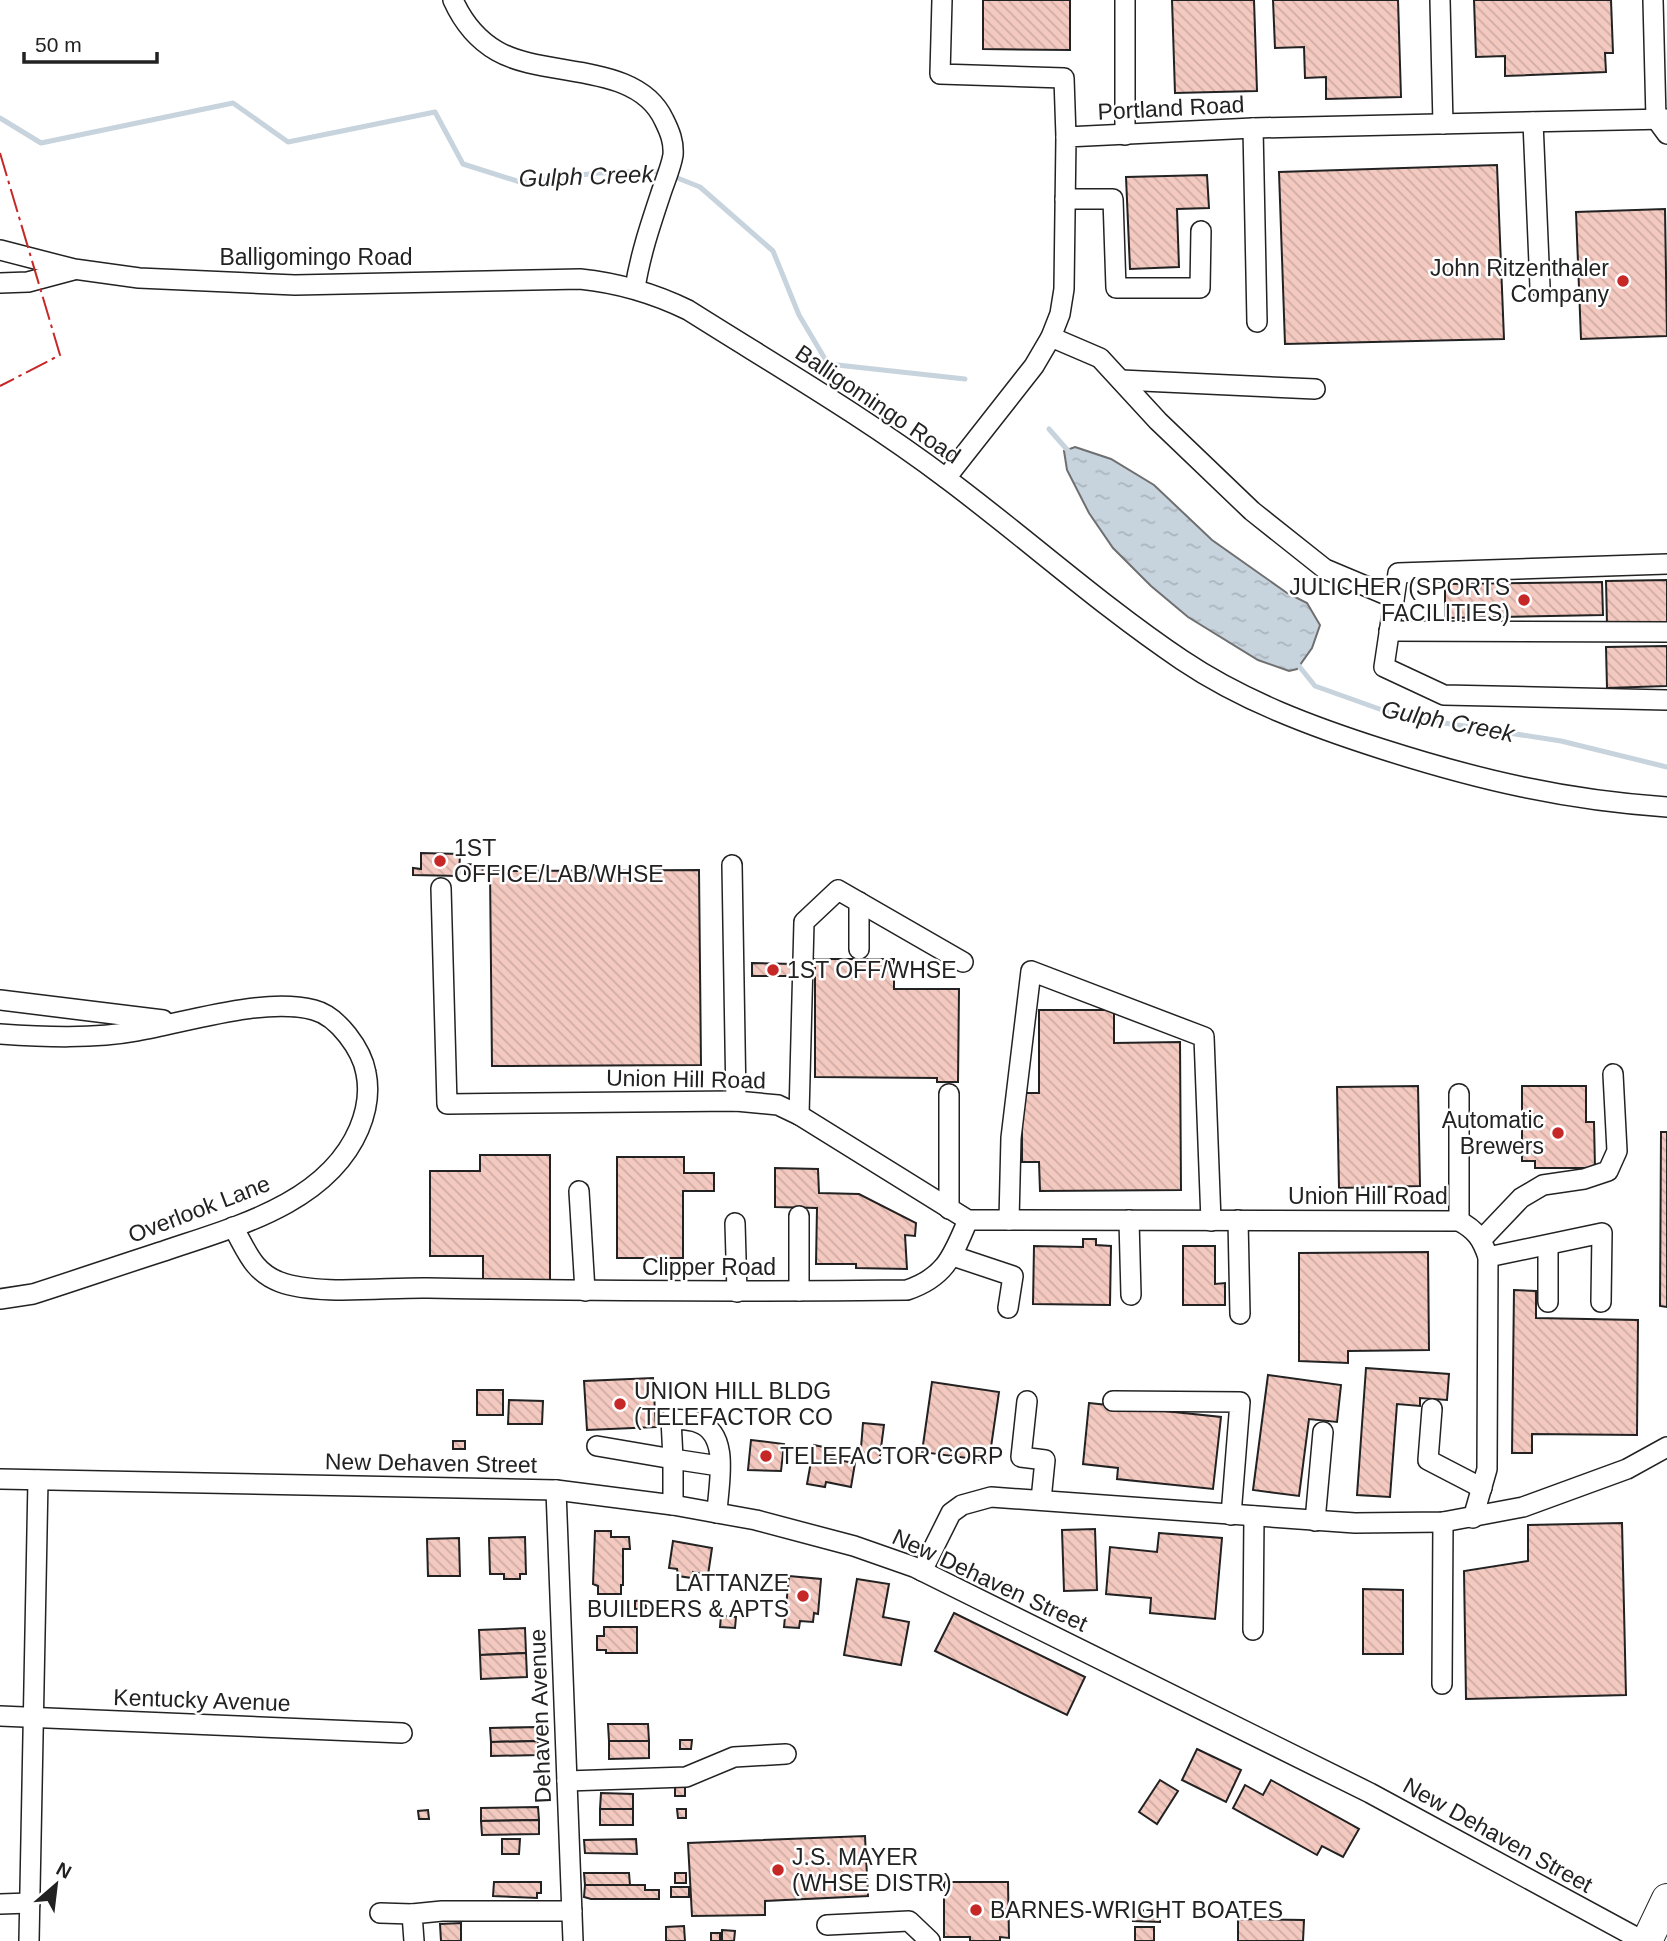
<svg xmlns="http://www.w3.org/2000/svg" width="1667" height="1941" font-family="Arial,sans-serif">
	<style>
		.water { fill: url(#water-ripples); stroke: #6f6f6f; stroke-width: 2 }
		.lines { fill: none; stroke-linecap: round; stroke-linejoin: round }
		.stream { stroke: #c7d3dd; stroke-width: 5 }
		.building { fill: url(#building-back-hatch); stroke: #222; stroke-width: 2 }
		.minor-casing { stroke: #222; stroke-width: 22 }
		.highway-casing { stroke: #222; stroke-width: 32 }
		.minor { stroke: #fff; stroke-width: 19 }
		.highway { stroke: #fff; stroke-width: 30 }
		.power { stroke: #c62828; stroke-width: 2; stroke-dasharray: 24 5 3.5 5; stroke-linecap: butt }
		.poi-dot { fill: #c62828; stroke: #fff; stroke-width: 2.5 }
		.labels { text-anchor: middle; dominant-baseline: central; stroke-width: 5; stroke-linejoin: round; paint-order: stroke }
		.street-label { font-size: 23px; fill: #222; stroke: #fff }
		.poi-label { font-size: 23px; fill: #222; stroke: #fff; text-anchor: start }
		.water-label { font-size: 24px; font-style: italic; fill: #222; stroke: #fff }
	</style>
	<defs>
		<pattern id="water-ripples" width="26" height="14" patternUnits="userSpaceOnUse" patternTransform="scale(1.75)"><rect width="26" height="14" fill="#c7d3dd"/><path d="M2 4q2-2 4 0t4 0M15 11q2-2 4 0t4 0" fill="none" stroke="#abb5bd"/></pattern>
		<pattern id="building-back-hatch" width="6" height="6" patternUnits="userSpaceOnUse" patternTransform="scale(1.75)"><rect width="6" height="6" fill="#f3c9c0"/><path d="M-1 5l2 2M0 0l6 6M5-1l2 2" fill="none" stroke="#d0aca5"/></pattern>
	</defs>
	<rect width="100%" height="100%" fill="#fff"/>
	<polygon class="water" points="1075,447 1111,459 1154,485 1212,540 1287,593 1307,603 1320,625 1312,648 1297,669 1289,671 1258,660 1188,617 1151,586 1113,548 1089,513 1067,470 1064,451"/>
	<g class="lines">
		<g class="stream">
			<polyline points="0,118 41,143 233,103 288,142 435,112 463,164 520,182 598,173 660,171 700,187 773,251 799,315 828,364 965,379"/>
			<polyline points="1049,429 1070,453"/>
			<polyline points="1295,661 1315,686 1399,716 1561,741 1667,767"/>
		</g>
	</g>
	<g class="building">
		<polygon points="983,0 1070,0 1070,50 983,49"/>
		<polygon points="1172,0 1254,0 1257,91 1175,93"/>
		<polygon points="1273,0 1398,0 1401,97 1326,99 1326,77 1305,78 1304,47 1275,48"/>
		<polygon points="1474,0 1611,0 1613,53 1605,53 1606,72 1505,76 1505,56 1476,57"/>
		<polygon points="1497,165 1504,339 1285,344 1279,172"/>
		<polygon points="1207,175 1209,208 1177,209 1179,267 1130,269 1126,177"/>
		<polygon points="1665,209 1667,336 1581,339 1576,212"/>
		<polygon points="1667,580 1667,623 1607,624 1606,581"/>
		<polygon points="1602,582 1603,615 1445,618 1445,584"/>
		<polygon points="1667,646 1667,686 1607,688 1606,647"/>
		<polygon points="421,853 460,854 459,876 413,875 413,868 421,869"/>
		<polygon points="465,864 483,865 482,876 465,874"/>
		<polygon points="699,870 701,1065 492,1066 490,871"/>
		<polygon points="815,959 894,959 894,989 959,989 958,1082 937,1082 937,1078 815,1077"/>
		<polygon points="752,963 793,964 794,976 752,976"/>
		<polygon points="1039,1010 1114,1010 1114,1043 1180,1042 1181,1190 1040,1191 1039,1162 1022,1162 1022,1093 1039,1093"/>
		<polygon points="1418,1086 1420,1186 1339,1188 1337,1087"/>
		<polygon points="1522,1086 1586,1086 1586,1122 1594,1122 1595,1168 1535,1168 1535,1161 1522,1161"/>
		<polygon points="1661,1132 1667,1132 1667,1307 1660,1306"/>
		<polygon points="480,1155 550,1155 550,1280 483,1280 483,1256 430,1256 430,1171 480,1171"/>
		<polygon points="617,1157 684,1157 684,1173 714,1173 714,1191 683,1191 683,1258 617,1258"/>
		<polygon points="775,1168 818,1169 819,1193 859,1194 916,1223 915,1236 905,1235 907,1269 856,1268 856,1264 816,1264 817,1208 775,1207"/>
		<polygon points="1083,1239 1096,1239 1096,1245 1111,1246 1110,1305 1033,1304 1034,1246 1083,1247"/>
		<polygon points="1183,1246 1215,1246 1215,1284 1225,1283 1225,1305 1183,1305"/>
		<polygon points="1428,1252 1429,1350 1348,1351 1348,1363 1299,1361 1299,1253"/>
		<polygon points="1514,1290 1536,1291 1536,1318 1638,1320 1637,1435 1532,1434 1532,1453 1512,1453"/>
		<polygon points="1366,1368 1449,1374 1447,1400 1420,1398 1420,1406 1397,1404 1390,1497 1357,1495"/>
		<polygon points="1268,1375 1341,1385 1337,1422 1309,1419 1299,1496 1253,1490"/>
		<polygon points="653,1378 656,1427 587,1430 584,1381"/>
		<polygon points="932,1382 999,1392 989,1461 922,1452"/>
		<rect x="477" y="1390" width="26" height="25"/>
		<polygon points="509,1400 543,1401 542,1424 508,1424"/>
		<polygon points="1089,1403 1221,1417 1213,1489 1117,1479 1118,1468 1083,1464"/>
		<polygon points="863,1423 884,1425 879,1463 860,1460"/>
		<polygon points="751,1440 784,1444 781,1471 748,1470"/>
		<rect x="453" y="1441" width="12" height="8"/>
		<polygon points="814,1445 833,1449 831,1459 855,1463 851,1487 826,1482 825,1487 807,1484"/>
		<polygon points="1622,1523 1626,1695 1466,1699 1464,1571 1528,1561 1528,1525"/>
		<polygon points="1095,1529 1097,1590 1064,1591 1062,1530"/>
		<polygon points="595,1531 611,1531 611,1537 629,1537 630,1549 623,1549 623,1585 621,1585 621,1594 598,1594 598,1586 593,1584"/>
		<polygon points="1159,1533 1222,1538 1215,1619 1150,1613 1151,1598 1106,1594 1110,1547 1157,1552"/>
		<polygon points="525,1537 526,1574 520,1574 520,1579 504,1579 504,1574 490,1574 489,1538"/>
		<polygon points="459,1538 460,1576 428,1576 427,1539"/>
		<polygon points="673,1541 712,1548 708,1575 693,1572 692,1578 678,1576 677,1569 669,1568"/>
		<polygon points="789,1576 821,1579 818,1614 814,1613 813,1622 800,1621 799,1628 784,1627"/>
		<polygon points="857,1579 889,1584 883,1617 909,1622 901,1665 844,1655"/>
		<polygon points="1363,1589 1403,1590 1403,1654 1363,1654"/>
		<polygon points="645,1600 646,1608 635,1609 635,1601"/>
		<polygon points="954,1613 1085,1677 1067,1715 935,1651"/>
		<polygon points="721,1616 736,1617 735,1628 720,1627"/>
		<polygon points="604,1627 637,1627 637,1653 606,1653 606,1650 597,1650 597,1636 604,1636"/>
		<polygon points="525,1628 526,1653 480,1655 479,1630"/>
		<polygon points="526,1653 527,1677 481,1679 480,1655"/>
		<polygon points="608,1724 648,1724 649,1741 609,1741"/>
		<polygon points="538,1727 538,1741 491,1742 490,1728"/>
		<polygon points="680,1740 692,1740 691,1749 680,1749"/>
		<polygon points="538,1741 539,1755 491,1756 491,1742"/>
		<polygon points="609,1741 649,1741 649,1758 609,1759"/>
		<polygon points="1197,1749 1241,1770 1226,1802 1182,1780"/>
		<polygon points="1160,1780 1178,1791 1157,1824 1139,1812"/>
		<polygon points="1271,1780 1359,1829 1343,1857 1322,1846 1317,1855 1233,1808 1245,1785 1263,1795"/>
		<rect x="675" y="1787" width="10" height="9"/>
		<polygon points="601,1793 633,1794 633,1809 600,1809"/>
		<polygon points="538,1807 539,1820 481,1821 481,1808"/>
		<rect x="600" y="1809" width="33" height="16"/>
		<polygon points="677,1809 686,1809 686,1818 678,1818"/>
		<polygon points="428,1810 429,1819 419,1819 418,1811"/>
		<polygon points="539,1820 539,1834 482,1835 481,1821"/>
		<polygon points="865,1836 868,1896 765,1901 765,1915 692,1916 688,1843"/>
		<polygon points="502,1839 520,1839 519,1854 502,1854"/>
		<polygon points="636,1839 637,1854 585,1853 584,1840"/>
		<polygon points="584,1873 629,1873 630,1885 585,1885"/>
		<rect x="675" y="1873" width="11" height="10"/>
		<polygon points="494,1882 541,1882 541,1893 537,1893 537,1898 493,1896"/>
		<polygon points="944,1882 1008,1882 1009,1938 1000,1937 1000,1941 970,1941 970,1937 944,1937"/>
		<polygon points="585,1885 645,1885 645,1890 659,1890 659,1899 591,1899 584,1897"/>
		<rect x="671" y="1887" width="18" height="10"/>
		<polygon points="1133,1910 1160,1911 1160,1922 1133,1921"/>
		<polygon points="1238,1919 1304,1920 1303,1941 1238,1941"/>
		<polygon points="461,1923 461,1941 441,1941 440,1924"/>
		<polygon points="684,1926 685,1941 666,1941 666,1927"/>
		<rect x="1135" y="1927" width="19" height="14"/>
		<polygon points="722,1930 735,1931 734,1941 722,1941"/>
		<rect x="711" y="1933" width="9" height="8"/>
	</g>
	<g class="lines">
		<defs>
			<g id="minor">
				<path d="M 453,0 C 463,22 476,39 497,51 C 545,79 637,61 664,120 C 670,132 674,142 673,155 C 671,168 664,183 660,196 C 650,226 640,256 635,288"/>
				<polyline points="942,0 940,74 1064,78 1066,137"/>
				<polyline points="1440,0 1443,124"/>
				<polyline points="1653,0 1656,119 1667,134"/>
				<polyline points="1533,122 1540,287"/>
				<polyline points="1253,128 1257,322"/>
				<polyline points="1125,135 1125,0"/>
				<polyline points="1065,199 1113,199 1116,288 1200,288 1201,231"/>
				<path d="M 0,250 L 74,269 L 139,278 L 295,285 L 580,279 C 619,283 653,293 688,310 C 775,365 865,417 947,479 C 1026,538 1100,605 1182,660 C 1243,701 1313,727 1382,749 C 1479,780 1565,800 1667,807"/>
				<polyline points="0,283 28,282 73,270"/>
				<polyline points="1051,337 1100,358 1158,421 1252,511 1325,569 1394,598"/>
				<polyline points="1121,380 1315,389"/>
				<polyline points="946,478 1034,366 1051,337 1060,314 1064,289 1066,137 1253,128 1667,119"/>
				<polyline points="1667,564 1398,573 1384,667 1444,695 1667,700"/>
				<polyline points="1389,631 1667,632"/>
				<polyline points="732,865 736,1101"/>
				<path d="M 441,888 L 447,1104 L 736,1101 L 778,1105 L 799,1115 L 968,1220 L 1459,1221 C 1476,1230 1482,1239 1488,1257 L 1487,1469 L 1473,1518"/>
				<polyline points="859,902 859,949"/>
				<polyline points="0,1000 163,1020"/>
				<path d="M 0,1034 C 44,1037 94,1039 137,1031 C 188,1022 264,997 314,1010 C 338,1016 362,1050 366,1073 C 370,1093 367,1110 359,1129 C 327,1204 234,1227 164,1251 C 120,1265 77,1280 33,1294 L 0,1299"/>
				<polyline points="799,1115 804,922 838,890 963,962"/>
				<polyline points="579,1191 585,1291"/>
				<polyline points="949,1209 949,1094"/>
				<polyline points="1009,1220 1011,1138 1031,971 1204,1037 1211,1221"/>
				<polyline points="1129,1220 1131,1295"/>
				<polyline points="1238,1220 1240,1314"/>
				<polyline points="1459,1221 1459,1094"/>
				<polyline points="735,1223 737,1292"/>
				<path d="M 233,1227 C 247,1251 253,1272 280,1282 C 318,1296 387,1287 428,1288 C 588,1291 747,1292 907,1290 C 946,1277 953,1255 968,1220"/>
				<polyline points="1482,1239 1521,1198 1543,1185 1584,1179 1608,1171 1617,1151 1613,1074"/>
				<polyline points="953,1256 1013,1276 1008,1308"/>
				<polyline points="1488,1257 1602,1233 1601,1302"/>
				<polyline points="799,1291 799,1216"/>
				<polyline points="1548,1302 1548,1245"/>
				<polyline points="1027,1401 1021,1457 1045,1460 1041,1500"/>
				<polyline points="1113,1401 1240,1402 1231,1515"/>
				<polyline points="1432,1409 1428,1460 1482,1488"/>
				<polyline points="597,1446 673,1459 673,1505"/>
				<polyline points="0,1479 556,1490 673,1505 756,1520 854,1546 914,1567 1370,1793 1643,1941"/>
				<polyline points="556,1490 573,1941"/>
				<path d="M 717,1513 C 718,1486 731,1435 699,1423 C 690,1419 680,1420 671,1419 L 673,1459 L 719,1466"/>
				<polyline points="1315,1521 1323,1432"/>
				<polyline points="922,1571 951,1513 962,1505 991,1497 1355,1523 1443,1522 1523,1507 1627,1469 1667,1447"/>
				<polyline points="1253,1630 1254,1516"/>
				<polyline points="1442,1684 1443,1522"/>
				<polyline points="0,1716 402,1733"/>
				<polyline points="567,1781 686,1777 734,1757 786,1754"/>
				<polyline points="0,1904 30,1903"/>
				<polyline points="380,1913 412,1914"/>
				<polyline points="827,1925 909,1921 930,1941"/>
				<polyline points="29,1941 38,1480"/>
				<polyline points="414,1941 412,1914 442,1911 572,1911"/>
			</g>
			<polyline id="highway" points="1647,1941 1667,1899"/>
		</defs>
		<use href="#minor" class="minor-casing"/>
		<use href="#highway" class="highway-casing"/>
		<use href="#minor" class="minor"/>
		<use href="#highway" class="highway"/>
		<polyline class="power" points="0,153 60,355 0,386"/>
	</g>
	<g class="poi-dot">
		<circle cx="1623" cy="281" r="7"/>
		<circle cx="1524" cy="600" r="7"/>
		<circle cx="440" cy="861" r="7"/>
		<circle cx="773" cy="970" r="7"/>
		<circle cx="1558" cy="1133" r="7"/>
		<circle cx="620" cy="1404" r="7"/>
		<circle cx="766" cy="1456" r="7"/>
		<circle cx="803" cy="1596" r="7"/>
		<circle cx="778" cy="1870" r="7"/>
		<circle cx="976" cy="1910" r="7"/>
	</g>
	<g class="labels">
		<g class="street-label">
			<text transform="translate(1171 108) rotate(-3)">Portland Road</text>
			<text x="316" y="257">Balligomingo Road</text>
			<text transform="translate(878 404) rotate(34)">Balligomingo Road</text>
			<text transform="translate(686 1079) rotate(1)">Union Hill Road</text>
			<text x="1368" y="1196">Union Hill Road</text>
			<text transform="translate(199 1209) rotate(-21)">Overlook Lane</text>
			<text x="709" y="1267">Clipper Road</text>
			<text transform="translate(431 1463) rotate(1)">New Dehaven Street</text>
			<text transform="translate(990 1580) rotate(25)">New Dehaven Street</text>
			<text transform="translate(202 1700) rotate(2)">Kentucky Avenue</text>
			<text transform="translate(540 1716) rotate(-92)">Dehaven Avenue</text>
			<text transform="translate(1498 1835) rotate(29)">New Dehaven Street</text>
		</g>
		<g class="poi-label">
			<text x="1609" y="268" text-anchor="end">John Ritzenthaler<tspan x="1609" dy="26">Company</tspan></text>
			<text x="1510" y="587" text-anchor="end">JULICHER (SPORTS<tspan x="1510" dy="26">FACILITIES)</tspan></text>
			<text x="454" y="848">1ST<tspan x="454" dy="26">OFFICE/LAB/WHSE</tspan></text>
			<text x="787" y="970">1ST OFF/WHSE</text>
			<text x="1544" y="1120" text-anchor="end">Automatic<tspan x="1544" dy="26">Brewers</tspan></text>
			<text x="634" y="1391">UNION HILL BLDG<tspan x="634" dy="26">(TELEFACTOR CO</tspan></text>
			<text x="780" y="1456">TELEFACTOR CORP</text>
			<text x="789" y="1583" text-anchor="end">LATTANZE<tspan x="789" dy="26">BUILDERS &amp; APTS</tspan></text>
			<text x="792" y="1857">J.S. MAYER<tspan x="792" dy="26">(WHSE DISTR)</tspan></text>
			<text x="990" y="1910">BARNES-WRIGHT BOATES</text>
		</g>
		<g class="water-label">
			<text transform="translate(586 176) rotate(-2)">Gulph Creek</text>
			<text transform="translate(1448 721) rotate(11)">Gulph Creek</text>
		</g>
	</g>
	<g transform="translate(56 1885) rotate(28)" stroke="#ffffff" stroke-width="5" paint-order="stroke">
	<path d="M0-5L12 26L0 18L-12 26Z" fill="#222222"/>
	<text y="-10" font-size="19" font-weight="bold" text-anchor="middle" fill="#222222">N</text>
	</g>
	<path d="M24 52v10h133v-10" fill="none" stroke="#222222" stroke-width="3.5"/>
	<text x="35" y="52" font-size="21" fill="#222222" stroke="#ffffff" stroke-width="5" paint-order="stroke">50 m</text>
</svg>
